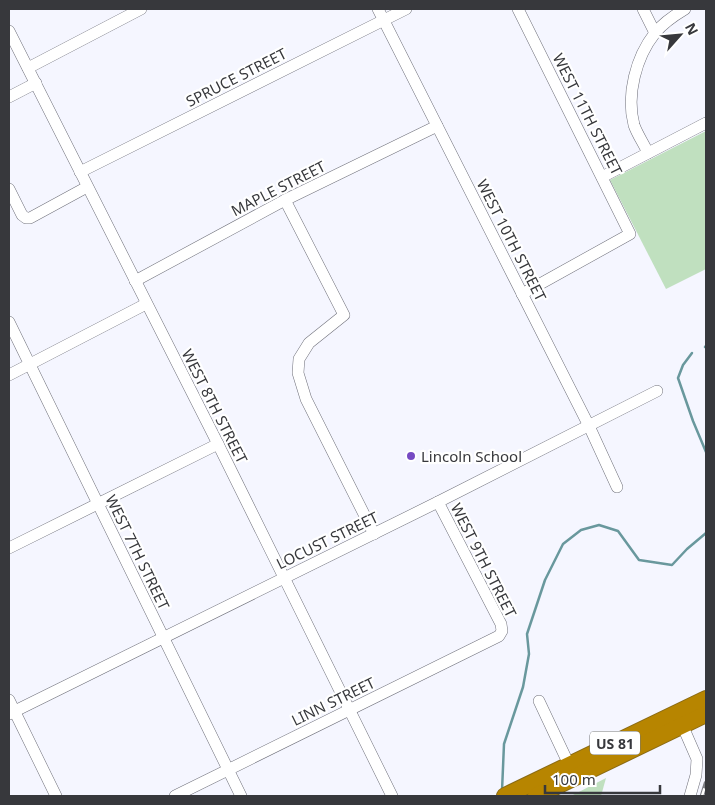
<svg xmlns="http://www.w3.org/2000/svg" width="715" height="805" font-family="'Noto Sans',sans-serif">
	<style>
		.green { fill: #c0e0bf }
		.lines { fill: none; stroke-linecap: round; stroke-linejoin: round }
		.stream { stroke: #69989d; stroke-width: 2.5 }
		.minor-casing { stroke: #6f707a; stroke-width: 12 }
		.highway-casing { stroke: #8a6a15; stroke-width: 18 }
		.minor { stroke: #fff; stroke-width: 11 }
		.highway { stroke: #b78500; stroke-width: 16 }
		.rail-casing { stroke: #7d7e84; stroke-width: 4.5 }
		.rail { stroke: #fff; stroke-width: 2.5; stroke-dasharray: 8; stroke-linecap: butt }
		.poi-dot { fill: #764ac3; stroke: #fff; stroke-width: 2 }
		.labels { text-anchor: middle; dominant-baseline: central; stroke-width: 4.5; stroke-linejoin: round; paint-order: stroke }
		.shield { fill: #fff; stroke: #737476; stroke-width: 1 }
		.shield-label { font-size: 14px; font-weight: bold; fill: #37383c }
		.street-label { font-size: 15px; fill: #37383c; stroke: #fff }
		.poi-label { font-size: 15px; fill: #37383c; stroke: #fff; text-anchor: start }
	</style>
	<rect width="100%" height="100%" fill="#f5f6ff"/>
	<g class="green">
		<polygon points="706,131 706,269 666,289 610,180"/>
		<polygon points="606,778 601,796 571,796"/>
	</g>
	<g class="lines">
		<g class="stream">
			<polyline points="705,347 706,346"/>
			<polyline points="692,353 683,365 678,378 693,421 706,452"/>
			<polyline points="502,791 504,744 523,687 529,654 527,634 545,580 563,544 581,530 599,525 618,531 639,560 672,565 687,549 706,533"/>
		</g>
		<defs>
			<g id="minor">
				<polyline points="378,9 589,426 617,487"/>
				<polyline points="518,9 630,234 522,294"/>
				<polyline points="643,9 655,33"/>
				<polyline points="9,31 218,444 392,796"/>
				<polyline points="28,68 141,9"/>
				<polyline points="9,97 36,83"/>
				<path d="M 648,153 C 644,144 637,134 634,125 C 626,95 636,57 655,33 C 663,23 675,15 685,9"/>
				<polyline points="80,172 406,9"/>
				<polyline points="602,177 706,123"/>
				<polyline points="9,189 22,215 26,218 30,218 87,187"/>
				<polyline points="285,200 344,315 309,343 299,359 298,373 306,399 374,534"/>
				<polyline points="135,281 285,200 437,126"/>
				<polyline points="9,322 241,796"/>
				<polyline points="9,375 146,304"/>
				<polyline points="9,548 218,444"/>
				<polyline points="9,700 56,796"/>
				<polyline points="539,701 572,771"/>
				<polyline points="9,714 438,502 657,391"/>
				<polyline points="680,720 697,759 696,775 690,796"/>
				<polyline points="175,796 499,636 502,631 501,624 438,502"/>
			</g>
			<g id="highway">
				<polyline points="505,796 706,699"/>
				<polyline points="536,796 706,714"/>
			</g>
		</defs>
		<use href="#minor" class="minor-casing"/>
		<use href="#highway" class="highway-casing"/>
		<use href="#minor" class="minor"/>
		<use href="#highway" class="highway"/>
		<defs>
			<polyline id="rail" points="702,796 706,783"/>
		</defs>
		<use href="#rail" class="rail-casing"/>
		<use href="#rail" class="rail"/>
	</g>
	<circle class="poi-dot" cx="411" cy="456" r="5"/>
	<g class="labels">
		<rect class="shield" x="590" y="731.5" width="50" height="23" rx="4"/>
		<g class="shield-label">
			<text x="615" y="743">US 81</text>
		</g>
		<g class="street-label">
			<text transform="translate(236 77) rotate(-27)">SPRUCE STREET</text>
			<text transform="translate(588 114) rotate(63)">WEST 11TH STREET</text>
			<text transform="translate(278 188) rotate(-27)">MAPLE STREET</text>
			<text transform="translate(512 240) rotate(63)">WEST 10TH STREET</text>
			<text transform="translate(215 406) rotate(63)">WEST 8TH STREET</text>
			<text transform="translate(327 540) rotate(-26)">LOCUST STREET</text>
			<text transform="translate(138 552) rotate(64)">WEST 7TH STREET</text>
			<text transform="translate(484 560) rotate(63)">WEST 9TH STREET</text>
			<text transform="translate(333 701) rotate(-26)">LINN STREET</text>
		</g>
		<g class="poi-label">
			<text x="421" y="456">Lincoln School</text>
		</g>
	</g>
	<rect width="715" height="805" fill="none" stroke="#37383c" stroke-width="20"/>
	<g transform="translate(680 35) rotate(63)" stroke="#ffffff" stroke-width="4" paint-order="stroke">
	<path d="M0-4L9 19L0 12L-9 19Z" fill="#37383c"/>
	<text y="-8" font-size="14" font-weight="bold" text-anchor="middle" fill="#37383c">N</text>
	</g>
	<path d="M545 785v8h115v-8" fill="none" stroke="#37383c" stroke-width="2.5"/>
	<text x="552" y="785" font-size="15" fill="#37383c" stroke="#ffffff" stroke-width="4" paint-order="stroke">100 m</text>
</svg>
